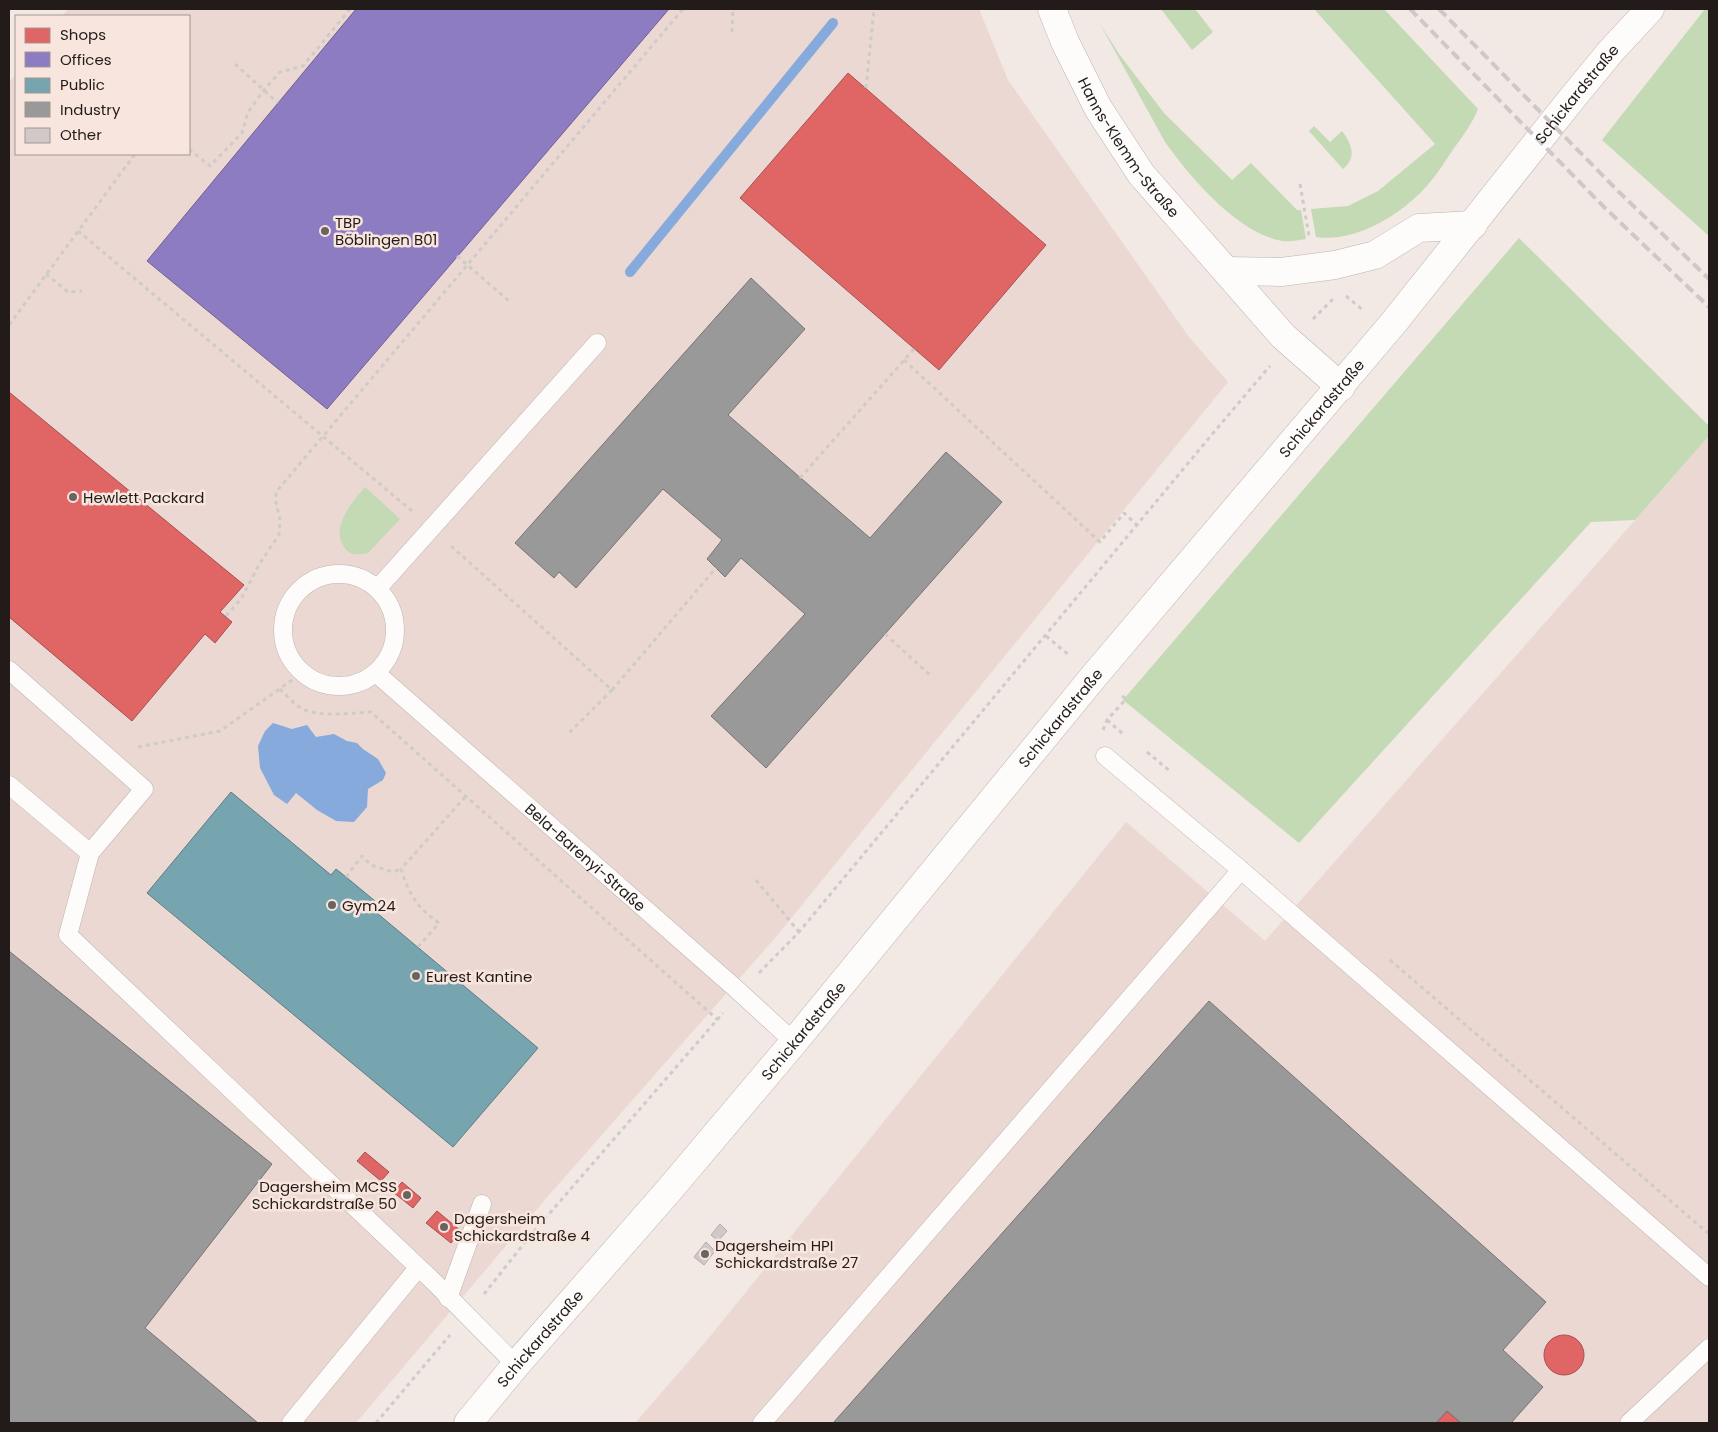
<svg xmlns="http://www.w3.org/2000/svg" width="1718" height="1432" font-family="Poppins,sans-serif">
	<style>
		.commercial { fill: #ebd8d3 }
		.green { fill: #c3dab5 }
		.water { fill: #87aadc }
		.shops { fill: #e06666; stroke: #a7504f }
		.offices { fill: #8e7cc3; stroke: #6e5f90 }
		.public { fill: #76a5af; stroke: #5d7c82 }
		.industry { fill: #999; stroke: #757373 }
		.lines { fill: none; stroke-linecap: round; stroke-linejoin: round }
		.stream { stroke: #87aadc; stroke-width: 10 }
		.building { fill: #d0c9c8; stroke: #b3acab }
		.lane-casing { stroke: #bcb4b0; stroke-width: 19 }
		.street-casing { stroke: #bcb4b0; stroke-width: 29 }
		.secondary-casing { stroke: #bcb4b0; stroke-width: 29 }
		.path { stroke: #cecbc9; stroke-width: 3; stroke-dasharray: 4 4; stroke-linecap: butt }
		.lane { stroke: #fdfcfb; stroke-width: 18 }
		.street { stroke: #fdfcfb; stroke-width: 28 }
		.secondary { stroke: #fdfcfb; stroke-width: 28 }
		.rail { stroke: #cdc9c8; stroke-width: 4; stroke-dasharray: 10 5; stroke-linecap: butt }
		.poi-dot { fill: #6b6360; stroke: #f8e6de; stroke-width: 2 }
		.labels { text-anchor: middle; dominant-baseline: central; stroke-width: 5; stroke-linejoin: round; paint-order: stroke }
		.street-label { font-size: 15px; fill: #221b19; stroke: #f8e6de }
		.poi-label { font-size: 15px; fill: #221b19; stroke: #f8e6de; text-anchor: start }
	</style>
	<rect width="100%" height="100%" fill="#f2e8e4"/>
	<g class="commercial">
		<polygon points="68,9 979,9 1008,80 1189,337 1228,382 775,938 549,1195 356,1423 9,1423 9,83 16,74 16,154 189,154 189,16 62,16"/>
		<polygon points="1709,436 1709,1423 635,1423 708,1339 1126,822 1265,941"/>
	</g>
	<g class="green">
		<polygon points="1161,9 1195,9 1213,32 1192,50"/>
		<path d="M 1314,9 L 1384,9 L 1478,109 C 1472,124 1462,137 1452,151 C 1443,165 1433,180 1422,191 C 1397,217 1353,243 1316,237 L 1311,209 L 1348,206 L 1378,191 L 1435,144 Z"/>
		<polygon points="1705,9 1709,9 1709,236 1602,140"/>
		<path d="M 1100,24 L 1119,54 L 1164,113 L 1232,180 L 1251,163 L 1297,210 L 1301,210 L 1306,239 C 1298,240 1290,242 1283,241 C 1239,235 1189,176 1165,142 Z"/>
		<path d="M 1314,126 L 1330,142 L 1342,131 C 1351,143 1358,157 1343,169 L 1309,131 Z"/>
		<polygon points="1519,238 1709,426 1709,436 1635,520 1591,522 1299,843 1123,700"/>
		<path d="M 365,487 L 400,519 L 368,553 C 358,555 350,556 344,547 C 330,527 353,501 365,487 Z"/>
	</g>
	<polygon class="water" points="273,723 292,729 307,725 316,737 334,734 347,741 357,743 363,749 378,759 386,773 383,780 368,789 367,807 354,822 336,821 317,810 296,793 287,804 274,795 260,768 258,746 265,731"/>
	<g class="shops">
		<polygon points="848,73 1046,245 939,370 740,198"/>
		<polygon points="9,392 244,585 220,612 232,622 215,643 205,634 132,721 9,617"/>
		<polygon points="365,1152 389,1172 381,1181 357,1161"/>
		<polygon points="402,1182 421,1198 413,1208 393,1192"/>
		<polygon points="437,1211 461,1231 451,1243 426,1223"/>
		<circle cx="1564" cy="1355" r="20"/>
		<polygon points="1447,1411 1461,1423 1436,1423"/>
	</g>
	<polygon class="offices" points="356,9 669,9 327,409 147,261"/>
	<polygon class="public" points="231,792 331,875 336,869 346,877 375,901 371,908 538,1048 453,1147 147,893"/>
	<g class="industry">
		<polygon points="751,278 805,329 728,415 870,538 946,452 1002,502 766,768 711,716 805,614 741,558 725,577 707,559 722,540 663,489 576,588 559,572 554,578 515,543"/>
		<polygon points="9,951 272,1164 145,1328 258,1423 9,1423"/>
		<polygon points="1209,1001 1546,1302 1503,1350 1543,1387 1511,1423 1461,1423 1447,1411 1436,1423 833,1423"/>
	</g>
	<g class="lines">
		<polyline class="stream" points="630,272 833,23"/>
	</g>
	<g class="building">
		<polygon points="720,1224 727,1231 718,1241 711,1235"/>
		<polygon points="706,1242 715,1251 704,1265 694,1257"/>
	</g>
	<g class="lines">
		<defs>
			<g id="lane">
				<circle cx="339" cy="630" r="56"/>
				<polyline points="378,588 597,343"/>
				<polyline points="9,670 144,789 90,853 68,935 434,1282 516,1365"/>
				<path id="s1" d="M 376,673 L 734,987 L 794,1042"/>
				<polyline points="1105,756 1241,870 1709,1277"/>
				<polyline points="9,785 90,853"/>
				<polyline points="448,1298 482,1204"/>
				<polyline points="291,1423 418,1268"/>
				<polyline points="762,1423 1241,870"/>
				<polyline points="1629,1423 1709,1348"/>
			</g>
			<g id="street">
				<path id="s2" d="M 1052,9 L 1065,42 L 1098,108 L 1141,174 L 1283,336 L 1341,387"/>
				<polyline points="1227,271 1281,272 1335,265 1375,255 1419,228 1473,225"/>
			</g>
			<g id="secondary">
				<path id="s3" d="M 468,1423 L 516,1365 L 670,1189 L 794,1042 L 1095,675 L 1395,321 L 1574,96 L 1611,51 L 1650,9"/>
			</g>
		</defs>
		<use href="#lane" class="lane-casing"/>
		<use href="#street" class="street-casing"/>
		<use href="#secondary" class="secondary-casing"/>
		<g class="path">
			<polyline points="732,32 733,9"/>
			<polyline points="235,64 278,103"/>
			<polyline points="866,88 874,9"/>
			<polyline points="189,149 210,166 242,133 248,112 264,90 280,72 303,66 350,9"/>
			<polyline points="1300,184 1309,236"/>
			<polyline points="78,231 412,511"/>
			<polyline points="457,256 510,302"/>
			<polyline points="46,274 68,292 82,291"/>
			<polyline points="1346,296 1364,311"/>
			<polyline points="1313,319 1333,299"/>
			<polyline points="9,325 135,154"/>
			<polyline points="904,360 1100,542 1124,513 1137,525"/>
			<polyline points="800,478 914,349"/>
			<polyline points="451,546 612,690 567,735"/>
			<polyline points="226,616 241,599 260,563 279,535 280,520 276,502 276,492 683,9"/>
			<polyline points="885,634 931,676"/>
			<polyline points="1046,636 1070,656"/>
			<path d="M 280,689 C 286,695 293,703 301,708 C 319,718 351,713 371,712 L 718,1020"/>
			<polyline points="612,690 716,568"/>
			<polyline points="1107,720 1122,733"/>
			<polyline points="1103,730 1107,720 1126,699 1121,695"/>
			<polyline points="138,747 220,731 302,673"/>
			<polyline points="1147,752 1171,772"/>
			<polyline points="346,877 362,856 371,865 393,872 401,869"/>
			<polyline points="756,880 799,932"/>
			<path d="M 418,947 L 439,923 C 417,908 409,894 401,869 L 466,796"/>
			<polyline points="1390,960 1709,1234"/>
			<polyline points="759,973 799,932 1214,432 1270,366"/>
			<polyline points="484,1294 530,1236 723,1013"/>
			<polyline points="376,1423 450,1335"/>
		</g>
		<use href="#lane" class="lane"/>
		<use href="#street" class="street"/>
		<use href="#secondary" class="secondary"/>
		<g class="rail">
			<polyline points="1410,9 1605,208 1709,307"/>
			<polyline points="1439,9 1620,193 1709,279"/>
		</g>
	</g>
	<g class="poi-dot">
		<circle cx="325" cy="231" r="5"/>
		<circle cx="73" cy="497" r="5"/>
		<circle cx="332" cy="905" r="5"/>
		<circle cx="416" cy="976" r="5"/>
		<circle cx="407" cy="1195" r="5"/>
		<circle cx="444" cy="1227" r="5"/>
		<circle cx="705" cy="1254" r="5"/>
	</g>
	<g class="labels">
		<g class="street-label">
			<text stroke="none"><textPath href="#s3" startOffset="1731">Schickardstraße</textPath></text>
			<text stroke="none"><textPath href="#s2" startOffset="159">Hanns-Klemm-Straße</textPath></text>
			<text stroke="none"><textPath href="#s3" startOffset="1326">Schickardstraße</textPath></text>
			<text stroke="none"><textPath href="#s3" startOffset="921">Schickardstraße</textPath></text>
			<text stroke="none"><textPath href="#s1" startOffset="279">Bela-Barenyi-Straße</textPath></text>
			<text stroke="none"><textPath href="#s3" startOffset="516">Schickardstraße</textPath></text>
			<text stroke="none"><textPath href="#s3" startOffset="111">Schickardstraße</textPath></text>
		</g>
		<g class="poi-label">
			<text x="335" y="222">TBP<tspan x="335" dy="17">Böblingen B01</tspan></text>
			<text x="83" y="497">Hewlett Packard</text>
			<text x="342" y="905">Gym24</text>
			<text x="426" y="976">Eurest Kantine</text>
			<text x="397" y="1186" text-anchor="end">Dagersheim MCSS<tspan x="397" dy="17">Schickardstraße 50</tspan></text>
			<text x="454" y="1218">Dagersheim<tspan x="454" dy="17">Schickardstraße 4</tspan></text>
			<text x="715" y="1245">Dagersheim HPI<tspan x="715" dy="17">Schickardstraße 27</tspan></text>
		</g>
	</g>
	<rect width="1718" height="1432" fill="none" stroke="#221b19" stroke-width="20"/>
	<rect x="15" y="15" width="175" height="140" fill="#f8e6de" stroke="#a2958f"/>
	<rect x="25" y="28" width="25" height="15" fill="#e06666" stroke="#a2958f"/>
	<text x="60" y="40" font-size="15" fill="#221b19">Shops</text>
	<rect x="25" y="52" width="25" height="15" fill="#8e7cc3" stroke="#a2958f"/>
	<text x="60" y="65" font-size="15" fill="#221b19">Offices</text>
	<rect x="25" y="78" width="25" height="15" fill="#76a5af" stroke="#a2958f"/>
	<text x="60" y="90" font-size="15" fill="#221b19">Public</text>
	<rect x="25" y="102" width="25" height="15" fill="#999999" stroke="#a2958f"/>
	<text x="60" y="115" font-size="15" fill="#221b19">Industry</text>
	<rect x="25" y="128" width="25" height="15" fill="#d0c9c8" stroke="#a2958f"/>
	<text x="60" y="140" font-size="15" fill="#221b19">Other</text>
</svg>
